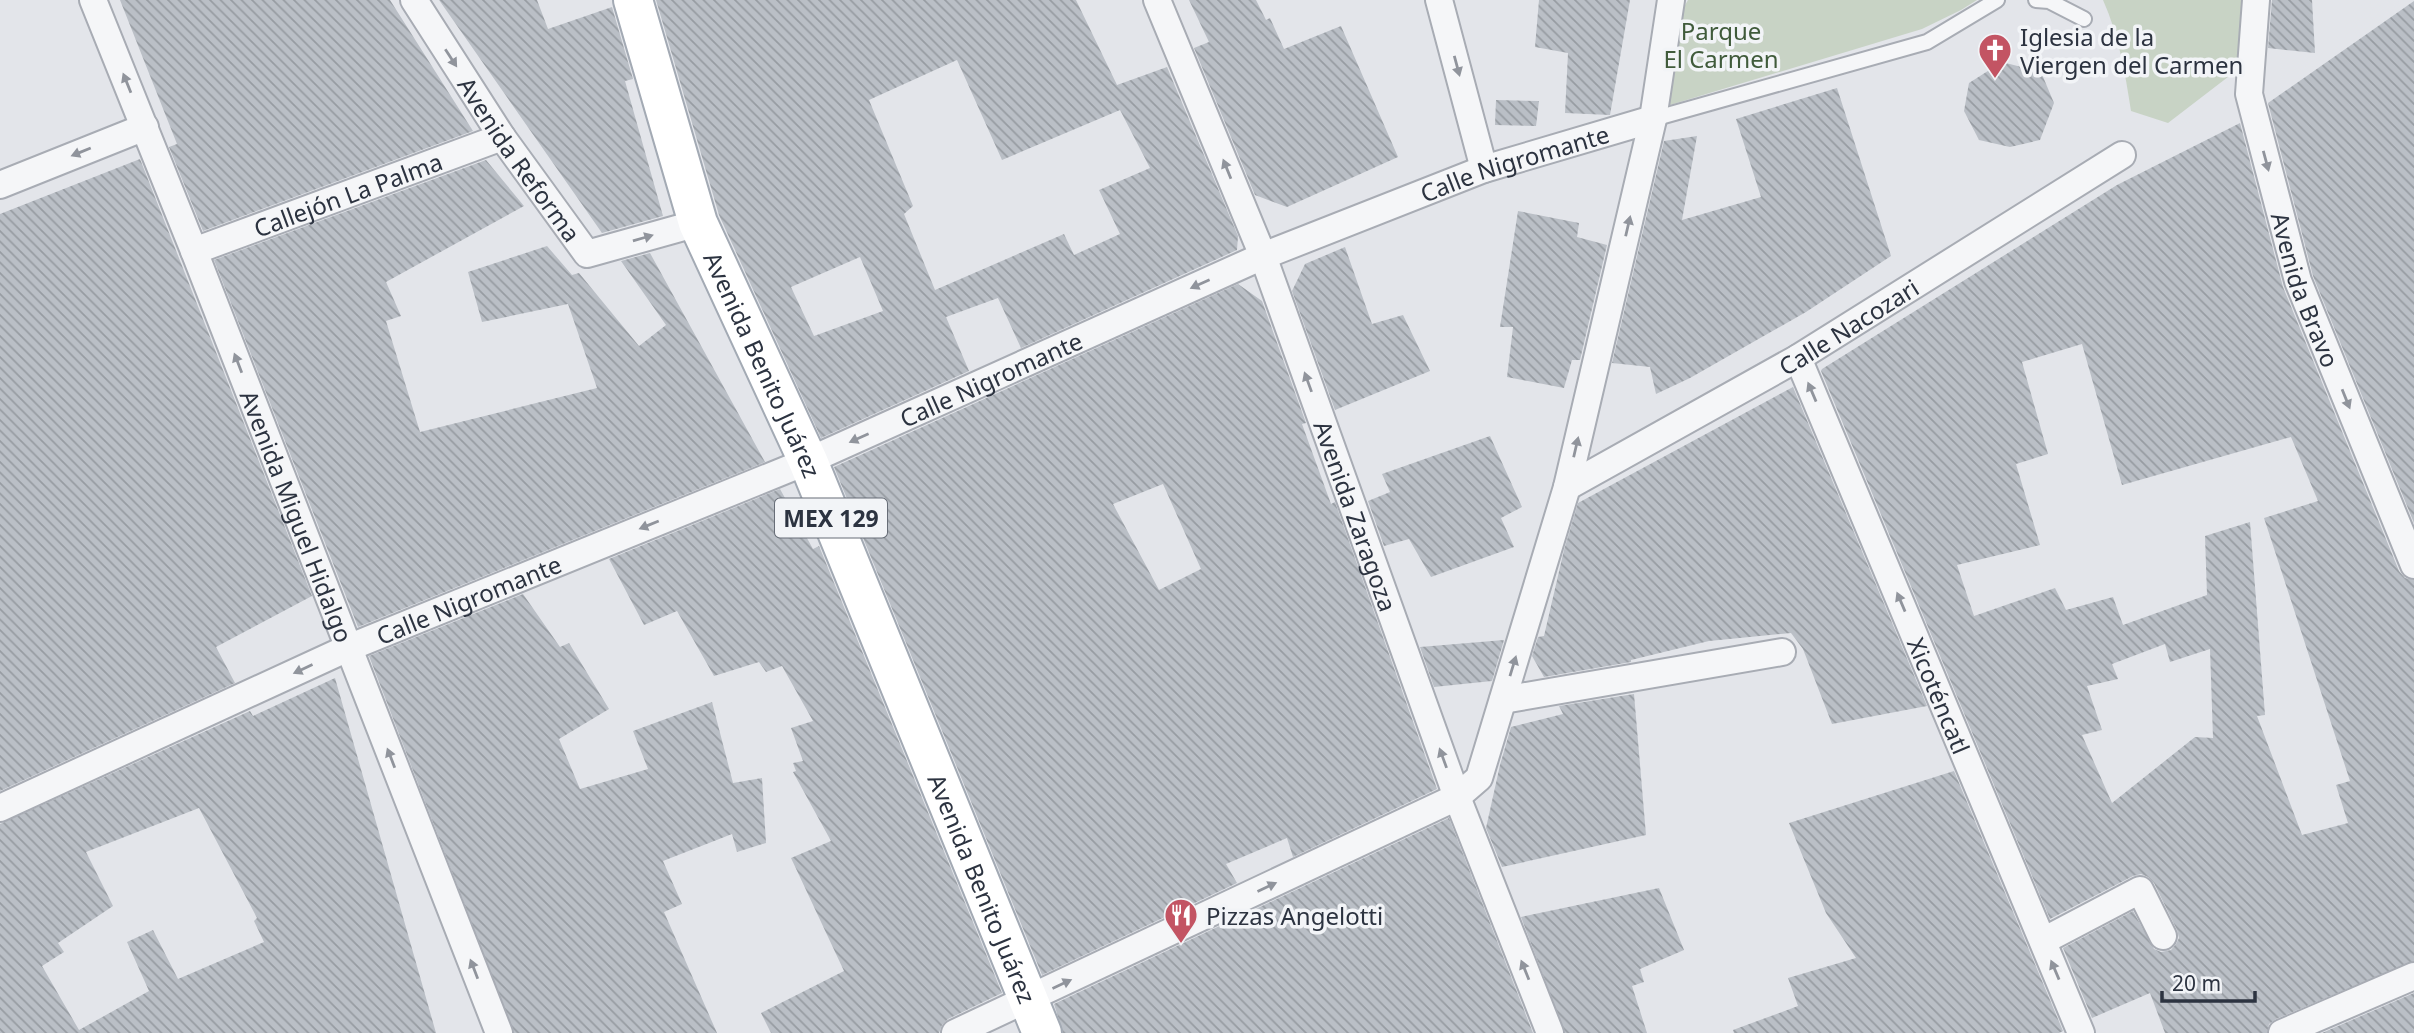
<svg xmlns="http://www.w3.org/2000/svg" width="2414" height="1033" font-family="'Noto Sans',sans-serif">
	<style>
		.green { fill: #c8d3c5 }
		.building { fill: url(#building-back-hatch); fill-rule: evenodd }
		.lines { fill: none; stroke-linecap: round; stroke-linejoin: round }
		.lane-casing { stroke: #a8acb4; stroke-width: 18 }
		.street-casing { stroke: #a8acb4; stroke-width: 30 }
		.primary-casing { stroke: #a3aab4; stroke-width: 42 }
		.lane { stroke: #f5f6f8; stroke-width: 14 }
		.street { stroke: #f5f6f8; stroke-width: 26 }
		.primary { stroke: #fff; stroke-width: 38 }
		.oneway { fill: #90949c }
		.labels { text-anchor: middle; dominant-baseline: central; stroke-width: 7; stroke-linejoin: round; paint-order: stroke }
		.shield { fill: #f2f4f7; stroke: #676d77; stroke-width: 2 }
		.shield-label { font-size: 23px; font-weight: bold; fill: #2c3340 }
		.park-label { font-size: 24px; fill: #405b3b; stroke: #f2f4f7 }
		.poi-label { font-size: 24px; fill: #2c3340; stroke: #f2f4f7; text-anchor: start }
		.street-label { font-size: 24px; fill: #2c3340; stroke: #f2f4f7 }
	</style>
	<defs>
		<pattern id="building-back-hatch" width="6" height="6" patternUnits="userSpaceOnUse" patternTransform="scale(1.75)"><rect width="6" height="6" fill="#babfc6"/><path d="M-1 5l2 2M0 0l6 6M5-1l2 2" fill="none" stroke="#979ca2"/></pattern>
	</defs>
	<rect width="100%" height="100%" fill="#e3e5ea"/>
	<g class="green">
		<polygon points="1688,0 1977,0 1961,10 1922,29 1660,108 1684,7"/>
		<path d="M 2103,0 L 2248,0 L 2241,67 L 2168,123 L 2131,111 C 2125,72 2119,36 2103,0 Z"/>
	</g>
	<g class="building">
		<polygon points="120,0 390,0 473,131 203,231 169,147 177,144"/>
		<polygon points="439,0 537,0 548,29 612,7 633,79 625,81 663,216 602,233"/>
		<path d="M 656,0 L 1076,0 L 1117,85 L 1167,67 L 1238,236 L 1237,250 L 1021,348 L 998,298 L 946,317 L 969,371 L 821,438 L 719,215 ZM 957,60 L 1002,160 L 1120,110 L 1150,168 L 1099,190 L 1120,234 L 1074,255 L 1064,234 L 935,290 L 904,214 L 913,206 L 869,100 ZM 860,257 L 883,311 L 814,336 L 791,287 Z"/>
		<polygon points="1189,0 1256,0 1266,20 1270,18 1284,49 1341,26 1398,157 1287,207 1255,195 1194,48 1209,42"/>
		<polygon points="1539,0 1630,0 1610,115 1565,113 1568,53 1535,47"/>
		<polygon points="2272,0 2312,0 2315,53 2268,48"/>
		<polygon points="2414,1 2414,523 2313,276 2268,103"/>
		<polygon points="2002,62 2041,72 2054,103 2040,140 2010,147 1979,140 1964,111 1969,83"/>
		<polygon points="1837,88 1891,256 1806,312 1690,378 1656,394 1650,367 1612,363 1664,141 1697,136 1682,220 1761,197 1736,119"/>
		<polygon points="1496,100 1539,101 1536,126 1495,125"/>
		<path d="M 2240,123 L 2283,287 L 2399,571 L 2405,578 L 2414,580 L 2414,961 L 2276,1019 L 2269,1024 L 2267,1033 L 2165,1033 L 2150,993 L 2092,1018 L 2063,948 L 2133,911 L 2154,949 L 2161,952 L 2171,950 L 2176,944 L 2179,938 L 2177,930 L 2154,883 L 2148,877 L 2141,874 L 2133,876 L 2050,919 L 1821,371 L 1822,369 L 2117,185 ZM 2082,344 L 2122,485 L 2291,437 L 2318,501 L 2264,518 L 2350,781 L 2336,785 L 2348,823 L 2302,835 L 2257,716 L 2265,715 L 2250,522 L 2205,536 L 2207,595 L 2123,625 L 2113,597 L 2066,610 L 2055,588 L 1974,616 L 1957,565 L 2040,545 L 2016,464 L 2048,454 L 2022,362 ZM 2165,644 L 2170,662 L 2210,649 L 2213,738 L 2195,737 L 2112,803 L 2082,735 L 2102,730 L 2087,686 L 2118,679 L 2112,664 Z"/>
		<polygon points="140,159 312,596 216,647 235,683 0,791 0,214"/>
		<polygon points="486,160 524,206 386,282 401,316 386,321 420,432 597,388 568,304 482,322 468,272 547,246 572,275 579,273 639,346 666,325 621,261 650,253 765,462 358,627 214,260"/>
		<polygon points="1518,211 1579,223 1577,237 1607,245 1580,360 1572,360 1564,388 1507,377 1513,327 1500,327"/>
		<polygon points="1345,247 1372,324 1403,315 1430,371 1335,410 1292,291 1305,264"/>
		<path d="M 1238,284 L 1262,301 L 1306,423 L 1302,424 L 1331,504 L 1335,502 L 1437,789 L 1293,857 L 1287,838 L 1226,864 L 1237,883 L 1042,975 L 834,467 ZM 1163,484 L 1201,569 L 1159,590 L 1113,504 Z"/>
		<polygon points="1793,387 1927,706 1832,724 1803,649 1791,633 1709,641 1631,660 1631,662 1544,677 1532,656 1538,637 1544,636 1564,550 1578,503"/>
		<polygon points="1490,436 1522,507 1501,518 1514,547 1431,577 1409,539 1384,546 1368,501 1390,492 1382,474"/>
		<polygon points="780,489 813,549 819,546 1002,993 948,1019 942,1025 939,1033 771,1033 761,1013 844,971 791,858 831,841 793,772 796,771 793,763 803,761 791,728 813,721 782,666 766,672 759,662 714,676 677,611 644,625 609,559"/>
		<polygon points="523,594 560,647 569,643 609,709 559,739 580,789 648,769 633,731 712,702 733,783 762,778 766,843 737,852 732,834 663,861 682,904 664,912 717,1033 514,1033 369,656"/>
		<polygon points="1504,640 1492,681 1434,687 1420,647"/>
		<path d="M 335,678 L 436,1033 L 0,1033 L 0,824 L 250,711 L 253,716 ZM 199,808 L 257,918 L 254,921 L 264,942 L 178,979 L 153,930 L 127,942 L 149,991 L 79,1030 L 42,966 L 64,952 L 58,943 L 113,906 L 86,852 Z"/>
		<polygon points="1634,694 1646,835 1502,867 1486,828 1500,765 1511,727 1563,714 1559,706"/>
		<polygon points="1954,771 2063,1031 2059,1033 1734,1033 1733,1030 1798,1006 1788,978 1856,958 1826,913 1789,823"/>
		<polygon points="1449,818 1533,1033 1063,1033 1054,1004"/>
		<polygon points="1659,888 1684,950 1640,969 1644,982 1632,986 1647,1033 1565,1033 1521,917"/>
		<polygon points="2414,993 2414,1033 2322,1033"/>
	</g>
	<g class="lines">
		<defs>
			<g id="lane">
				<polyline points="2036,0 2049,1 2084,19"/>
				<polyline points="1653,119 1927,42 1997,0"/>
			</g>
			<g id="street">
				<path id="s1" d="M 93,0 L 194,251 L 499,1033"/>
				<path id="s2" d="M 414,0 L 502,137 L 587,254 L 698,223"/>
				<path id="s3" d="M 1157,0 L 1263,256 L 1457,797 L 1550,1033"/>
				<polyline points="1439,0 1484,169"/>
				<path id="s4" d="M 2256,0 L 2249,94 L 2298,281 L 2414,565"/>
				<polyline points="0,185 145,127"/>
				<path id="s5" d="M 194,251 L 502,137"/>
				<path id="s6" d="M 1798,358 L 2081,1033"/>
				<path id="s7" d="M 1567,487 L 1798,358 L 2122,155"/>
				<polyline points="1503,700 1782,652"/>
				<path id="s8" d="M 0,808 L 348,648 L 808,461 L 1263,256 L 1484,169 L 1653,119"/>
				<polyline points="2043,941 2140,890 2163,936"/>
				<polyline points="955,1033 1457,797 1479,778 1567,487 1653,119 1671,0"/>
				<polyline points="2282,1033 2414,976"/>
			</g>
			<g id="primary">
				<path id="s9" d="M 633,0 L 698,223 L 808,461 L 1042,1033"/>
			</g>
		</defs>
		<use href="#lane" class="lane-casing"/>
		<use href="#street" class="street-casing"/>
		<use href="#primary" class="primary-casing"/>
		<use href="#lane" class="lane"/>
		<use href="#street" class="street"/>
		<use href="#primary" class="primary"/>
	</g>
	<defs><path id="oneway-solid" d="M-6-.8H1V-3.2L6.5 0L1 3.2V.8H-6Z" transform="scale(1.75)"/></defs>
	<g class="oneway">
		<use href="#oneway-solid" transform="translate(451 58) rotate(57)"/>
		<use href="#oneway-solid" transform="translate(1457 66) rotate(75)"/>
		<use href="#oneway-solid" transform="translate(127 83) rotate(-112)"/>
		<use href="#oneway-solid" transform="translate(81 152) rotate(158)"/>
		<use href="#oneway-solid" transform="translate(2266 161) rotate(75)"/>
		<use href="#oneway-solid" transform="translate(1227 169) rotate(-112)"/>
		<use href="#oneway-solid" transform="translate(1628 226) rotate(-77)"/>
		<use href="#oneway-solid" transform="translate(643 238) rotate(-16)"/>
		<use href="#oneway-solid" transform="translate(1200 284) rotate(156)"/>
		<use href="#oneway-solid" transform="translate(238 363) rotate(-111)"/>
		<use href="#oneway-solid" transform="translate(1308 382) rotate(-110)"/>
		<use href="#oneway-solid" transform="translate(1812 392) rotate(-113)"/>
		<use href="#oneway-solid" transform="translate(2346 399) rotate(68)"/>
		<use href="#oneway-solid" transform="translate(859 438) rotate(156)"/>
		<use href="#oneway-solid" transform="translate(1576 447) rotate(-77)"/>
		<use href="#oneway-solid" transform="translate(649 525) rotate(158)"/>
		<use href="#oneway-solid" transform="translate(1901 602) rotate(-113)"/>
		<use href="#oneway-solid" transform="translate(1513 666) rotate(-73)"/>
		<use href="#oneway-solid" transform="translate(303 669) rotate(155)"/>
		<use href="#oneway-solid" transform="translate(391 758) rotate(-111)"/>
		<use href="#oneway-solid" transform="translate(1443 758) rotate(-110)"/>
		<use href="#oneway-solid" transform="translate(1267 887) rotate(-25)"/>
		<use href="#oneway-solid" transform="translate(474 969) rotate(-111)"/>
		<use href="#oneway-solid" transform="translate(1525 970) rotate(-112)"/>
		<use href="#oneway-solid" transform="translate(2055 970) rotate(-113)"/>
		<use href="#oneway-solid" transform="translate(1062 984) rotate(-25)"/>
	</g>
	<defs>
		<symbol id="church-pin" viewBox="-11 -11 22 30"><path d="M0 17L-7.5 6A9.5 9.5 0 1 1 7.5 6Z" fill="#c35463" stroke="#f2f4f7"/><path d="M-1.2-6h2.4v3.5h3.3v2.4h-3.3V6h-2.4V-.1h-3.3v-2.4h3.3Z" fill="#fff"/></symbol>
		<symbol id="restaurant-pin" viewBox="-11 -11 22 30"><path d="M0 17L-7.5 6A9.5 9.5 0 1 1 7.5 6Z" fill="#c35463" stroke="#f2f4f7"/><path d="M-5-6h1v4h1v-4h1v4h1v-4h1v5L-1.5 .5V6h-2V.5L-5-1ZM5-6V6H3V1.5H1.5Q1.5-4 5-6Z" fill="#fff"/></symbol>
	</defs>
	<g fill-rule="evenodd">
		<use href="#church-pin" x="1976" y="31" width="38" height="52"/>
		<use href="#restaurant-pin" x="1162" y="896" width="38" height="52"/>
	</g>
	<g class="labels">
		<rect class="shield" x="775" y="498.5" width="112" height="39" rx="5"/>
		<g class="shield-label">
			<text x="831" y="518">MEX 129</text>
		</g>
		<g class="park-label">
			<text x="1721" y="30">Parque<tspan x="1721" dy="28">El Carmen</tspan></text>
		</g>
		<g class="poi-label">
			<text x="2020" y="36">Iglesia de la<tspan x="2020" dy="28">Viergen del Carmen</tspan></text>
			<text x="1206" y="915">Pizzas Angelotti</text>
		</g>
		<g class="street-label">
			<text stroke="none"><textPath href="#s2" startOffset="191">Avenida Reforma</textPath></text>
			<text stroke="none"><textPath href="#s8" startOffset="1647">Calle Nigromante</textPath></text>
			<text stroke="none"><textPath href="#s5" startOffset="164">Callejón La Palma</textPath></text>
			<text stroke="none"><textPath href="#s4" startOffset="298">Avenida Bravo</textPath></text>
			<text stroke="none"><textPath href="#s7" startOffset="324">Calle Nacozari</textPath></text>
			<text stroke="none"><textPath href="#s9" startOffset="388">Avenida Benito Juárez</textPath></text>
			<text stroke="none"><textPath href="#s8" startOffset="1080">Calle Nigromante</textPath></text>
			<text stroke="none"><textPath href="#s1" startOffset="555">Avenida Miguel Hidalgo</textPath></text>
			<text stroke="none"><textPath href="#s3" startOffset="553">Avenida Zaragoza</textPath></text>
			<text stroke="none"><textPath href="#s8" startOffset="513">Calle Nigromante</textPath></text>
			<text stroke="none"><textPath href="#s6" startOffset="366">Xicoténcatl</textPath></text>
			<text stroke="none"><textPath href="#s9" startOffset="956">Avenida Benito Juárez</textPath></text>
		</g>
	</g>
	<path d="M2162 991v10h93v-10" fill="none" stroke="#2c3340" stroke-width="3.5"/>
	<text x="2172" y="991" font-size="21" fill="#2c3340" stroke="#f2f4f7" stroke-width="5" paint-order="stroke">20 m</text>
</svg>
